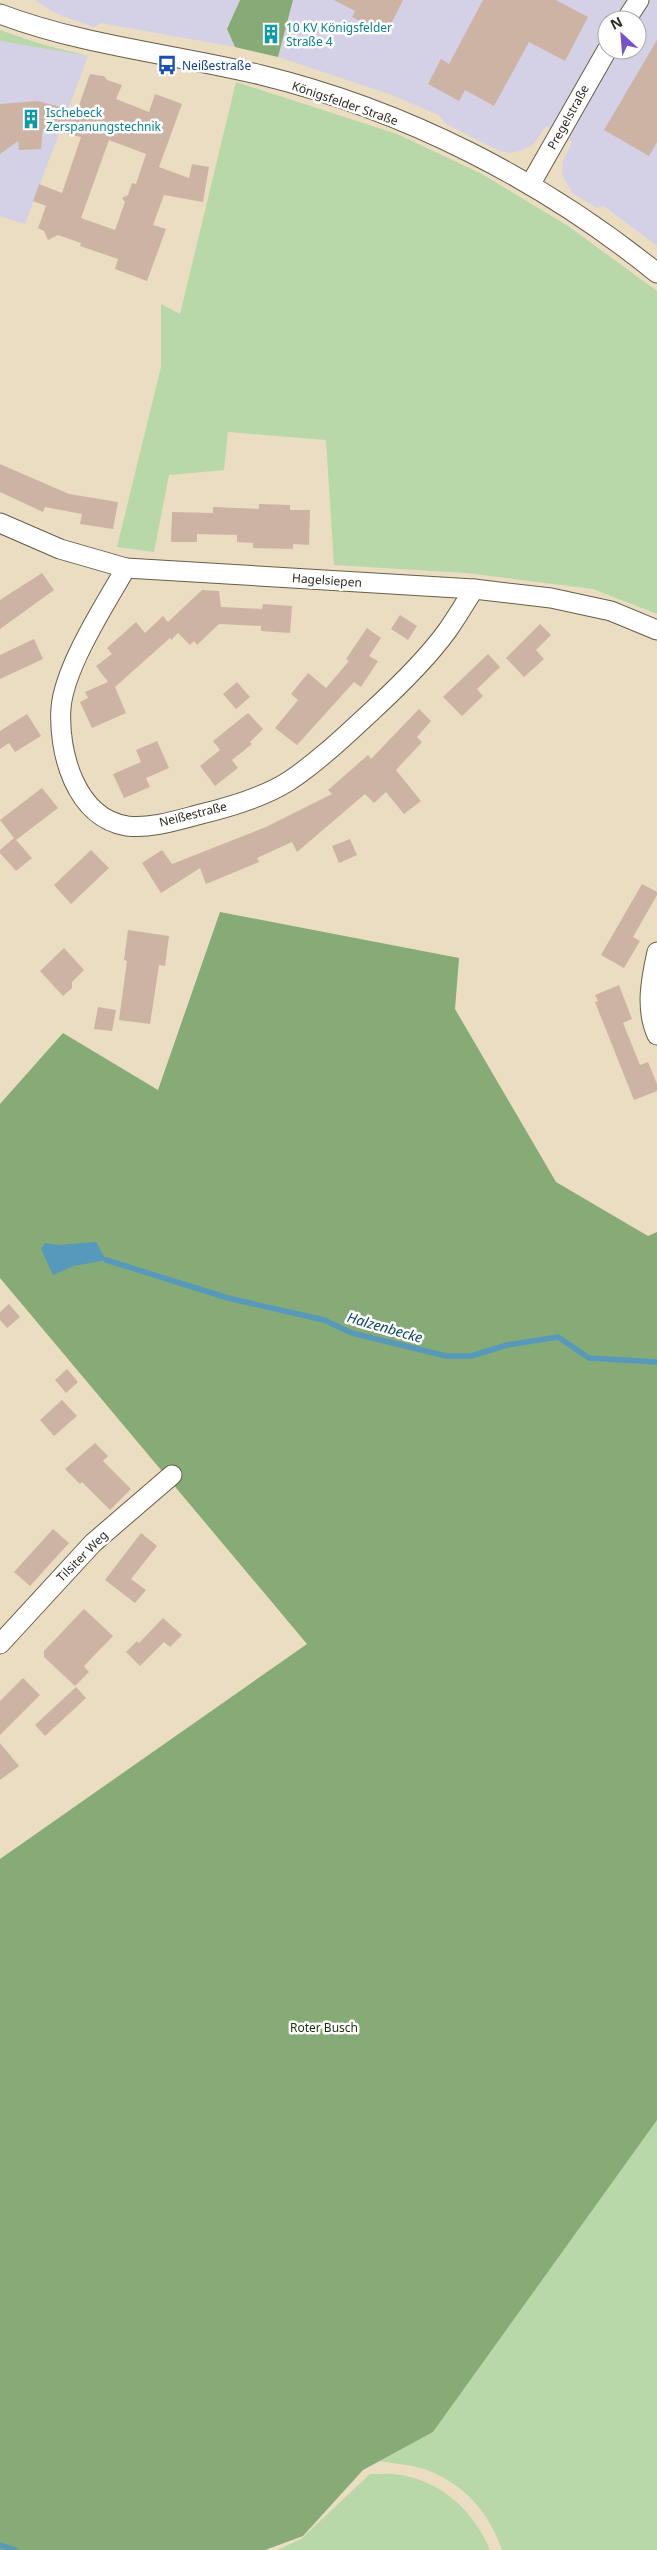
<svg xmlns="http://www.w3.org/2000/svg" width="657" height="2550" font-family="'Noto Sans',sans-serif">
	<style>
		.industrial { fill: #d4d1e7; fill-rule: evenodd }
		.green { fill: #b8d8a9 }
		.forest { fill: #87ab76 }
		.water { fill: #5699bb }
		.lines { fill: none; stroke-linecap: round; stroke-linejoin: round }
		.stream { stroke: #5699bb; stroke-width: 5.5 }
		.building { fill: #cdb3a3; fill-rule: evenodd }
		.minor-casing { stroke: #685d46; stroke-width: 21 }
		.minor { stroke: #fff; stroke-width: 19 }
		.labels { text-anchor: middle; dominant-baseline: central; stroke-width: 5; stroke-linejoin: round; paint-order: stroke }
		.culture-label { font-size: 12px; fill: #0d838f; stroke: #fff; text-anchor: start }
		.transit-label { font-size: 12px; fill: #164399; stroke: #fff; text-anchor: start }
		.street-label { font-size: 12px; fill: #2e291f; stroke: #fff }
		.park-label { font-size: 12px; fill: #19310a; stroke: #fff }
		.water-label { font-size: 14px; font-style: italic; fill: #0c455d; stroke: #fff }
	</style>
	<rect width="100%" height="100%" fill="#eaddc2"/>
	<g class="industrial">
		<polygon points="35,0 240,0 227,29 235,47 101,23 94,27 55,13"/>
		<path d="M 293,0 L 657,0 L 657,246 L 604,206 L 597,208 L 572,193 L 562,175 L 563,161 L 572,142 L 546,126 L 534,144 L 523,150 L 510,153 L 499,151 L 446,124 L 439,115 L 389,94 L 278,57 ZM 607,20 L 637,20 L 637,50 L 607,50 Z"/>
		<polygon points="0,41 88,56 25,224 0,216"/>
	</g>
	<g class="green">
		<polygon points="0,30 41,44 88,56 0,41"/>
		<polygon points="236,82 397,134 482,174 568,226 657,291 657,614 593,589 467,573 334,565 326,440 228,432 224,470 169,475 154,552 117,547 161,367 161,304 180,314"/>
		<path d="M 657,2119 L 657,2550 L 502,2550 C 490,2515 467,2487 432,2472 C 417,2465 396,2464 379,2461 L 433,2432 Z"/>
		<path d="M 370,2474 C 380,2474 391,2473 401,2475 C 443,2482 474,2512 490,2550 L 277,2550 L 301,2539 Z"/>
	</g>
	<g class="forest">
		<polygon points="240,0 293,0 278,57 235,47 227,29"/>
		<polygon points="220,912 459,958 455,1009 556,1182 648,1236 657,1232 657,2120 433,2432 363,2470 303,2536 265,2550 0,2550 0,1859 307,1644 0,1278 0,1104 63,1033 158,1090"/>
	</g>
	<polygon class="water" points="96,1242 106,1260 74,1266 53,1275 41,1249 45,1243 57,1245"/>
	<g class="lines">
		<g class="stream">
			<polyline points="106,1260 228,1298 324,1320 352,1333 446,1356 471,1356 507,1345 558,1337 589,1358 657,1362"/>
			<polyline points="0,2545 15,2550"/>
		</g>
	</g>
	<g class="building">
		<polygon points="334,0 403,0 386,34 352,17 355,11"/>
		<polygon points="483,0 556,0 588,17 565,61 529,42 494,106 465,90 459,101 428,84 441,59 449,64"/>
		<polygon points="657,40 657,142 649,156 604,130"/>
		<path d="M 90,74 L 104,76 L 107,80 L 122,85 L 116,99 L 149,112 L 155,94 L 182,104 L 159,167 L 189,178 L 192,164 L 209,167 L 203,202 L 164,195 L 153,225 L 166,229 L 147,281 L 115,269 L 118,259 L 80,246 L 81,243 L 58,235 L 48,240 L 44,231 L 38,228 L 46,206 L 33,201 L 39,184 L 62,193 L 81,137 L 43,129 L 41,149 L 19,150 L 18,141 L 0,154 L 0,104 L 37,101 L 77,111 ZM 109,140 L 146,154 L 136,184 L 132,183 L 128,195 L 122,198 L 125,202 L 115,230 L 81,218 Z"/>
		<polygon points="0,464 69,494 118,502 113,529 80,524 82,514 45,507 43,512 0,492"/>
		<polygon points="259,504 290,505 290,510 310,510 309,545 293,544 293,549 253,548 253,543 237,542 237,535 197,534 197,542 171,542 172,512 213,513 213,507 259,509"/>
		<polygon points="42,573 54,590 0,629 0,600"/>
		<polygon points="202,590 219,591 221,607 262,609 263,604 292,606 290,633 261,631 261,626 219,624 197,645 194,641 190,645 178,633 171,640 170,638 115,687 126,713 92,728 80,702 88,698 85,692 108,682 96,666 112,654 107,648 136,622 145,633 163,616 168,622"/>
		<polygon points="400,615 417,626 408,640 391,629"/>
		<polygon points="540,624 551,635 536,650 544,659 524,677 506,658"/>
		<polygon points="367,628 381,638 369,656 378,661 361,687 354,682 297,745 275,728 298,700 291,694 308,673 326,688 349,661 346,659"/>
		<polygon points="34,639 43,659 0,679 0,655"/>
		<polygon points="488,654 500,667 477,689 483,696 462,716 443,697"/>
		<polygon points="237,682 250,697 236,709 223,694"/>
		<polygon points="419,709 431,721 417,737 422,742 396,770 421,801 404,814 386,792 374,803 365,794 297,852 292,842 257,858 259,862 206,884 200,868 161,893 142,863 162,850 172,864 266,827 332,794 328,790 368,755 371,759"/>
		<polygon points="248,713 263,729 250,742 252,744 232,760 238,768 215,786 200,766 220,750 213,741"/>
		<polygon points="27,714 41,736 15,752 9,743 0,749 0,731"/>
		<polygon points="157,741 169,768 146,778 150,787 124,798 113,774 141,762 136,750"/>
		<polygon points="42,788 58,808 16,840 32,858 16,871 0,853 0,850 14,838 0,820"/>
		<polygon points="350,839 357,855 339,863 332,846"/>
		<polygon points="91,850 109,868 71,904 54,885"/>
		<polygon points="642,884 657,892 657,895 633,937 640,941 624,968 601,955"/>
		<polygon points="128,930 169,936 165,966 159,965 150,1024 119,1020 127,961 124,960"/>
		<polygon points="64,948 84,970 72,982 72,988 63,996 40,971"/>
		<polygon points="619,985 632,1019 623,1023 640,1065 648,1062 657,1084 657,1091 634,1100 595,1002 598,1001 595,995"/>
		<polygon points="98,1007 116,1010 112,1031 94,1029"/>
		<polygon points="9,1304 20,1317 7,1328 0,1320 0,1312"/>
		<polygon points="67,1369 78,1382 66,1393 55,1380"/>
		<polygon points="62,1400 77,1416 54,1436 40,1420"/>
		<polygon points="95,1443 108,1456 103,1461 131,1489 110,1510 82,1482 80,1484 65,1469"/>
		<polygon points="53,1529 69,1543 30,1586 14,1572"/>
		<polygon points="141,1533 157,1546 131,1579 146,1590 135,1603 105,1580"/>
		<polygon points="84,1609 113,1636 84,1666 89,1672 75,1686 44,1657 44,1651"/>
		<polygon points="163,1618 182,1635 170,1647 164,1642 140,1666 126,1652 137,1641 139,1643"/>
		<polygon points="23,1678 40,1695 0,1735 0,1701"/>
		<polygon points="76,1687 86,1698 45,1736 35,1725"/>
		<polygon points="0,1743 19,1766 0,1780"/>
	</g>
	<g class="lines">
		<defs>
			<g id="minor">
				<path d="M 0,14 C 85,46 174,54 261,75 C 405,110 542,180 657,273"/>
				<polyline points="626,20 639,0"/>
				<polyline points="530,185 607,50"/>
				<polyline points="0,523 60,549 126,568 474,589 551,598 611,611 657,630"/>
				<path d="M 126,568 C 105,604 64,668 61,708 C 58,751 75,818 127,826 C 150,829 178,820 201,814 C 230,807 264,797 289,781 C 319,761 346,735 373,710 C 399,686 426,660 447,631 C 457,617 465,603 474,589"/>
				<path d="M 657,952 C 651,979 645,1009 657,1035"/>
				<polyline points="0,1644 93,1543 172,1475"/>
			</g>
		</defs>
		<use href="#minor" class="minor-casing"/>
		<use href="#minor" class="minor"/>
	</g>
	<defs>
		<symbol id="building-bare" viewBox="-9 -9 18 18"><path d="M-4-6H4V6H1V3H-1V6H-4ZM-2.5-4.3h1.7v1.8h-1.7ZM.8-4.3h1.7v1.8H.8ZM-2.5-1h1.7V.8h-1.7ZM.8-1h1.7V.8H.8Z" fill="#0f9aa8" stroke="#fff" stroke-width="2.5" paint-order="stroke"/></symbol>
		<symbol id="bus-bare" viewBox="-9 -9 18 18"><path d="M-5-6H5V4H4V6H2V4H-2V6H-4V4H-5ZM-3.5-4V0h7V-4ZM-3.5 1.2v1.5H-2V1.2ZM2 1.2v1.5H3.5V1.2Z" fill="#1a4fb4" stroke="#fff" stroke-width="2.5" paint-order="stroke"/></symbol>
	</defs>
	<g fill-rule="evenodd">
		<use href="#building-bare" x="257" y="20" width="28" height="28"/>
		<use href="#bus-bare" x="153" y="51" width="28" height="28"/>
		<use href="#building-bare" x="17" y="105" width="28" height="28"/>
	</g>
	<g class="labels">
		<g class="culture-label">
			<text x="286" y="27">10 KV Königsfelder<tspan x="286" dy="14">Straße 4</tspan></text>
			<text x="46" y="112">Ischebeck<tspan x="46" dy="14">Zerspanungstechnik</tspan></text>
		</g>
		<g class="transit-label">
			<text x="182" y="65">Neißestraße</text>
		</g>
		<g class="street-label">
			<text transform="translate(345 103) rotate(19)">Königsfelder Straße</text>
			<text transform="translate(568 117) rotate(-61)">Pregelstraße</text>
			<text transform="translate(327 580) rotate(4)">Hagelsiepen</text>
			<text transform="translate(193 814) rotate(-14)">Neißestraße</text>
			<text transform="translate(82 1556) rotate(-45)">Tilsiter Weg</text>
		</g>
		<g class="park-label">
			<text x="324" y="2027">Roter Busch</text>
		</g>
		<g class="water-label">
			<text transform="translate(385 1327) rotate(16)">Halzenbecke</text>
		</g>
	</g>
	<g transform="translate(622 35) rotate(334)"><circle r="24" fill="#ffffff" stroke="#aba9a5"/>
	<path d="M0-4L9 19L0 12L-9 19Z" fill="#7551ca"/>
	<text y="-8" font-size="14" font-weight="bold" text-anchor="middle" fill="#2e291f">N</text>
	</g>
</svg>
